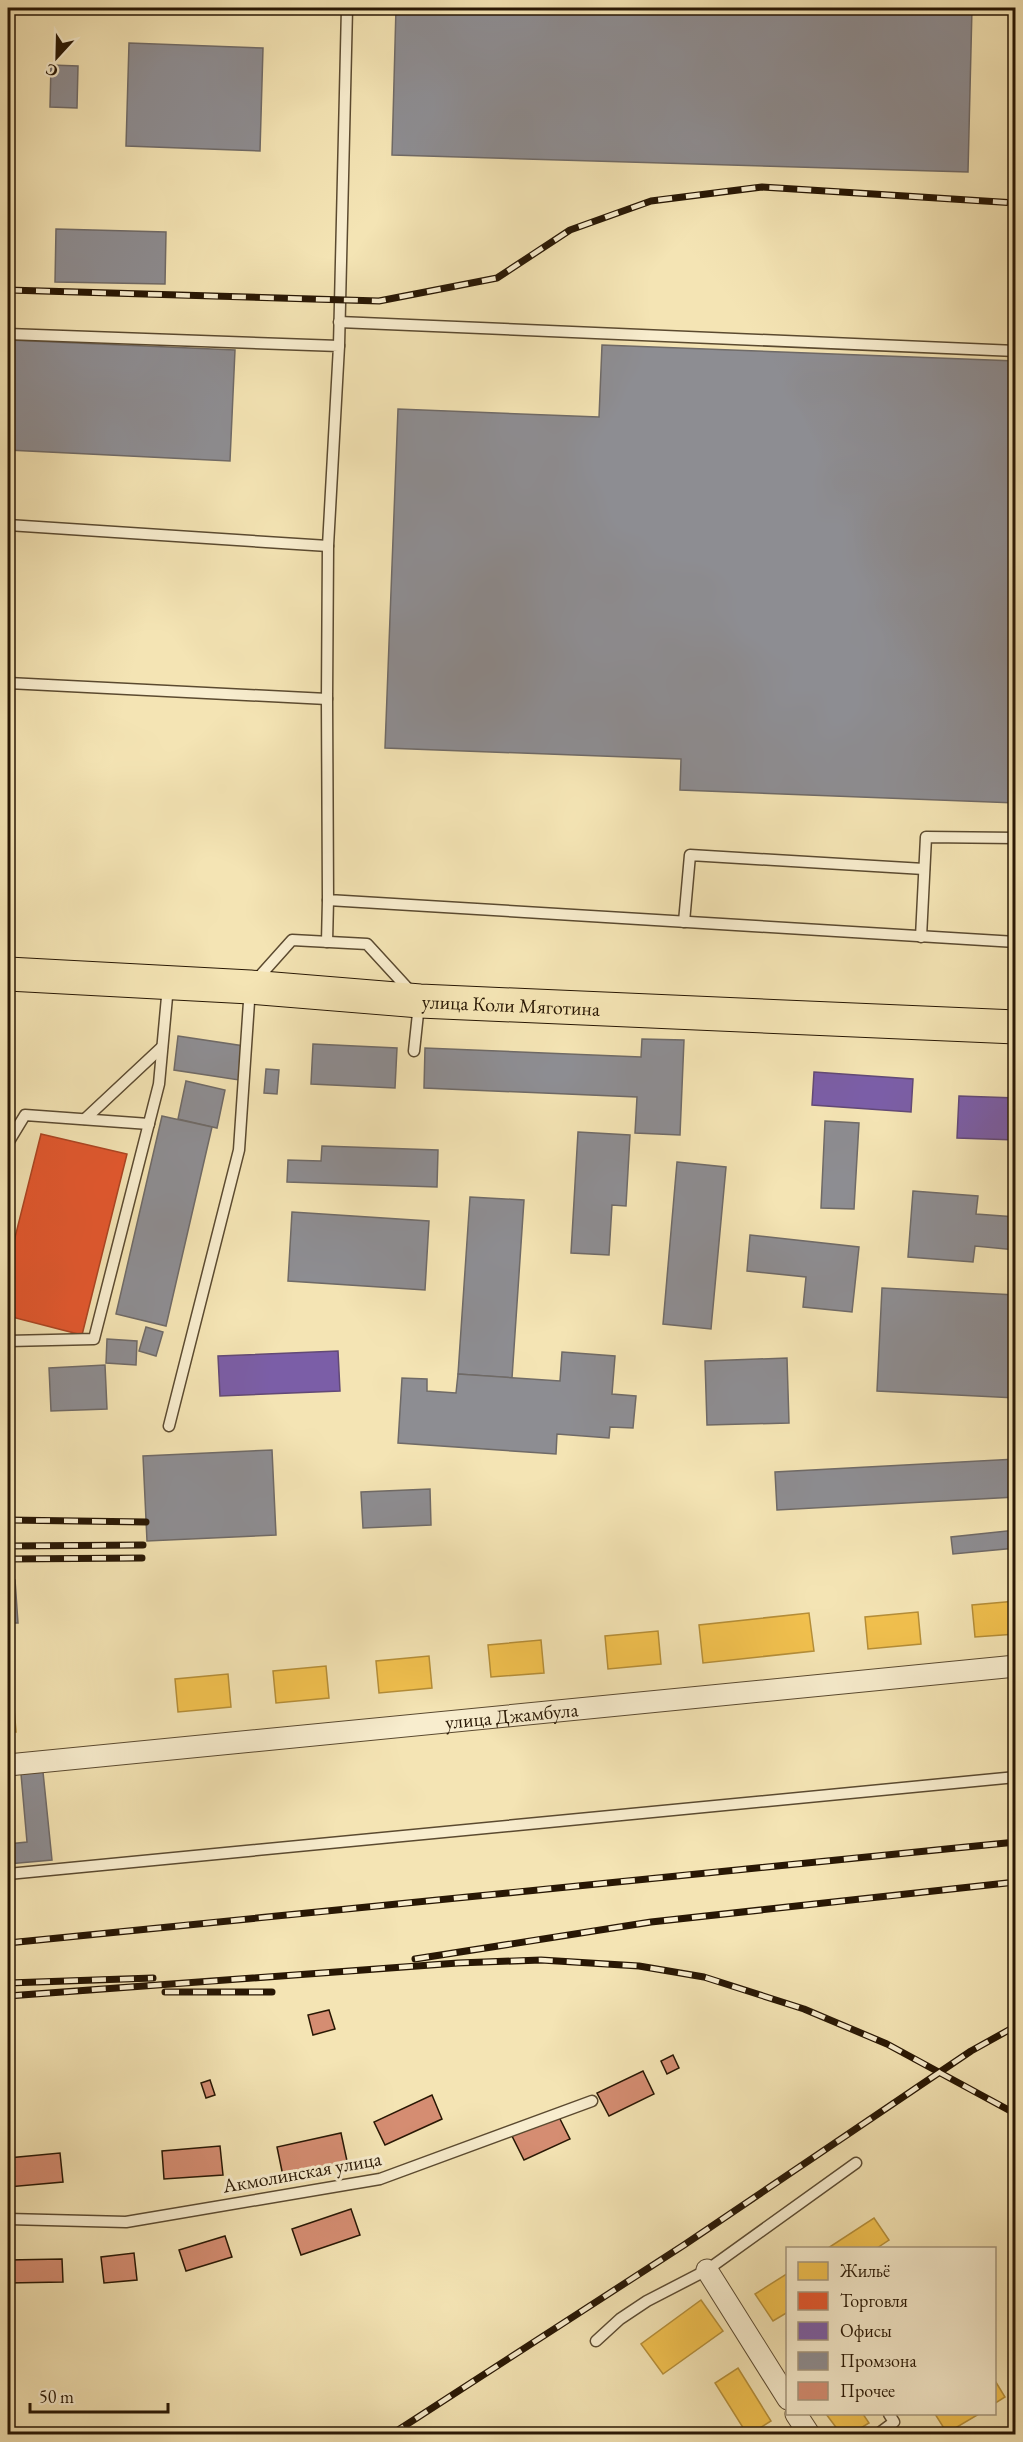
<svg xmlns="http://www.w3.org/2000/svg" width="1023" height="2442" font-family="'EB Garamond',serif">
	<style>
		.homes { fill: #f2c14e; stroke: #b58e38; stroke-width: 1.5 }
		.shops { fill: #e4572e; stroke: #ac4421; stroke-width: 1.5 }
		.offices { fill: #7b5ea7; stroke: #624976; stroke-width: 1.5 }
		.industry { fill: #8d8d92; stroke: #6f6a67; stroke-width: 1.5 }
		.building { fill: #d58d72; stroke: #281704; stroke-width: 1.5 }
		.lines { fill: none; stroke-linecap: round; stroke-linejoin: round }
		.lane-casing { stroke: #5b4a30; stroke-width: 13 }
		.street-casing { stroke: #5b4a30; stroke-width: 23 }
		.primary-casing { stroke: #281704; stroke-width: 35 }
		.lane { stroke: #f8edce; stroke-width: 10 }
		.street { stroke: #f8edce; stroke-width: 21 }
		.primary { stroke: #f4e4b4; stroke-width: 33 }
		.rail-casing { stroke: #281704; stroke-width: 7 }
		.rail { stroke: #f8edce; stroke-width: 4.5; stroke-dasharray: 14; stroke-linecap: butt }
		.labels { text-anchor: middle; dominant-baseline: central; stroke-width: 6; stroke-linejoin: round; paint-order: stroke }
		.street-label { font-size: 20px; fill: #281704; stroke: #f8edce }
	</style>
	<rect width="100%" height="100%" fill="#f4e4b4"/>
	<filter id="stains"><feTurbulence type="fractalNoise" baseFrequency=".00333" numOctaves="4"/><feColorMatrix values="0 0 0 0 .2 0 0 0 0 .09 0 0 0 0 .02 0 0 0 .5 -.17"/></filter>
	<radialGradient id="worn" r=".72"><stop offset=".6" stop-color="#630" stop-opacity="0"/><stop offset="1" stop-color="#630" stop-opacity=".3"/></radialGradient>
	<g class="homes">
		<polygon points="1016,1601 1016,1634 975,1637 972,1605"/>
		<polygon points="918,1612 921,1644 868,1649 865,1617"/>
		<polygon points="809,1613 814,1651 703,1663 699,1625"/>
		<polygon points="658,1631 661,1664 608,1669 605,1636"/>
		<polygon points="541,1640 544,1673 491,1677 488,1645"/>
		<polygon points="429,1656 432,1688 379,1693 376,1661"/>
		<polygon points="326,1666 329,1698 276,1703 273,1671"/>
		<polygon points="228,1674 231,1707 178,1712 175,1679"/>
		<polygon points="8,1707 14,1707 16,1732 8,1732"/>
		<polygon points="874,2218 889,2240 877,2248 828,2248"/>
		<polygon points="788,2273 788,2312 773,2321 755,2294"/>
		<polygon points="701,2300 723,2331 663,2374 641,2344"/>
		<polygon points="738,2368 771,2421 750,2434 747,2434 715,2383"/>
		<polygon points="994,2379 1005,2397 994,2404"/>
		<polygon points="826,2414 863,2414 869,2423 851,2434 841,2434"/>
		<polygon points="935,2414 979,2414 947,2433"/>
	</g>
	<polygon class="shops" points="41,1134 127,1154 82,1335 8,1316 8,1265"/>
	<g class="offices">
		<polygon points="814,1072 913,1079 911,1112 812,1105"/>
		<polygon points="959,1096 1016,1098 1016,1140 957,1138"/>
		<polygon points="338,1351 340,1391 220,1396 218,1356"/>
	</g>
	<g class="industry">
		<polygon points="396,8 972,8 968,172 392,155"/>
		<polygon points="129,43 263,48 260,151 126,146"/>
		<polygon points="51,65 78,66 77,108 50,107"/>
		<polygon points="56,229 166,232 165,284 55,282"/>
		<polygon points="8,340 235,350 230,461 8,450"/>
		<polygon points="602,345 1016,361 1016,803 680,790 681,759 385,748 398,409 599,417"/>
		<polygon points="178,1036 244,1046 239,1080 174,1070"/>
		<polygon points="642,1039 684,1040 680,1135 635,1133 637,1097 424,1088 425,1048 641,1057"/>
		<polygon points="313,1044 397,1048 395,1088 311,1084"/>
		<polygon points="266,1069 279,1070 277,1094 264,1093"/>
		<polygon points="186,1081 225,1090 217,1128 178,1119"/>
		<polygon points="162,1116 212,1127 166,1326 116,1314"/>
		<polygon points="825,1121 859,1123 854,1209 821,1208"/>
		<polygon points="578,1132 630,1135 626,1206 612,1205 609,1255 571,1253"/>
		<polygon points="322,1146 438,1150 437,1187 287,1182 288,1160 321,1161"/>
		<polygon points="677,1162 726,1167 711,1329 663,1324"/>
		<polygon points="913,1191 978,1196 976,1214 1016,1217 1016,1250 975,1246 973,1262 908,1257"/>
		<polygon points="470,1197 524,1200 512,1378 458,1374"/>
		<polygon points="292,1212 429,1221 425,1290 288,1281"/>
		<polygon points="750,1235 859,1247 852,1312 803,1307 806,1277 747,1271"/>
		<polygon points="882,1288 1016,1295 1016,1398 877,1391"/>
		<polygon points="146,1327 163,1332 156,1356 139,1351"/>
		<polygon points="107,1339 137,1341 136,1365 106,1363"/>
		<polygon points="562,1352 615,1356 612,1394 636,1396 633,1428 610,1427 609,1438 557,1434 556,1454 398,1443 402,1378 427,1379 427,1391 456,1393 458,1374 560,1381"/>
		<polygon points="787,1358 789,1423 707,1425 705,1361"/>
		<polygon points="105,1365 107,1409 51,1411 49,1368"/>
		<polygon points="272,1450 276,1535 147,1541 143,1456"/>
		<polygon points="1016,1459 1016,1497 777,1510 775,1472"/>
		<polygon points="430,1489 431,1525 363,1528 361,1492"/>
		<polygon points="1016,1530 1016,1548 953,1554 951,1537"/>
		<polygon points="8,1580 15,1580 18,1623 8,1623"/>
		<polygon points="43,1772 52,1860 8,1864 8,1844 27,1842 21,1774"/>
	</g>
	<g class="building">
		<polygon points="329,2010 335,2029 313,2035 308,2015"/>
		<polygon points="673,2055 679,2068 667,2074 661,2061"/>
		<polygon points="643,2071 654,2094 609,2116 597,2093"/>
		<polygon points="210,2080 215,2095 206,2098 201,2083"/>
		<polygon points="432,2095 442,2119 385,2145 374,2122"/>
		<polygon points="558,2115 570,2139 524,2160 512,2136"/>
		<polygon points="341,2133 347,2161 283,2176 277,2147"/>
		<polygon points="220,2146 223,2175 164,2179 162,2151"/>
		<polygon points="60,2153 63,2182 8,2187 8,2158"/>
		<polygon points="351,2209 360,2235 301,2255 292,2229"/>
		<polygon points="225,2236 232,2257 186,2271 179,2250"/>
		<polygon points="134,2253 137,2280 104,2283 101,2257"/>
		<polygon points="62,2259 63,2282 8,2283 8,2260"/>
	</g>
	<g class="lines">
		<defs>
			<g id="lane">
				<polyline points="339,322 1016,351"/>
				<polyline points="8,334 339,346 328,546 327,699 8,683"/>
				<polyline points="339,346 347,8"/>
				<polyline points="8,525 328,546"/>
				<polyline points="327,699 328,900 1016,942"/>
				<polyline points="684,922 690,855 924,869"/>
				<polyline points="921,937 926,837 1016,838"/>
				<polyline points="327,942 328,900"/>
				<polyline points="414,1051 419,1004"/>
				<polyline points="85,1119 162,1047"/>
				<polyline points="8,1143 25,1115 149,1124"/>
				<polyline points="8,1341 94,1339 159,1084 168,986"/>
				<polyline points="169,1426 239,1150 250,987 292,940 367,944 411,992"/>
				<polyline points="8,1874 1016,1777"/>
				<polyline points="8,2219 126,2222 380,2179 592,2101"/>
				<polyline points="596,2341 620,2319 647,2301 707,2270 856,2163"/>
				<polyline points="878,2434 894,2422 889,2414"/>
			</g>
			<g id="street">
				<path id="s1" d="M 8,1765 L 1016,1666"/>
				<polyline points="707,2270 788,2399"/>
				<polyline points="796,2414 809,2434"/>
			</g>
			<g id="primary">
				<path id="s2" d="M 8,974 L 250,987 L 420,1001 L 1016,1027"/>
			</g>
		</defs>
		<use href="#lane" class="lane-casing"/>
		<use href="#street" class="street-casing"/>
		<use href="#primary" class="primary-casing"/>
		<use href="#lane" class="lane"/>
		<use href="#street" class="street"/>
		<use href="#primary" class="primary"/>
		<defs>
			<g id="rail">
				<polyline points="8,290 379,301 497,278 570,230 651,201 762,187 1016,203"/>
				<polyline points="8,1520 146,1522"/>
				<polyline points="8,1546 143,1545"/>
				<polyline points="8,1559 142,1558"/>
				<polyline points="8,1943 1016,1842"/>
				<polyline points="415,1959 651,1922 1016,1882"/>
				<polyline points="8,1983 153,1978"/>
				<polyline points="165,1992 272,1992"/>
				<polyline points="8,1996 458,1963 541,1960 639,1966 704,1977 804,2009 887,2044 1016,2114"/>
				<polyline points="392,2434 684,2245 971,2051 1016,2026"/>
			</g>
		</defs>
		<use href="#rail" class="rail-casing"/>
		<use href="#rail" class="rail"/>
	</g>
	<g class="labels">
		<g class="street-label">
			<text stroke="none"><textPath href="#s2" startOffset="504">улица Коли Мяготина</textPath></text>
			<text stroke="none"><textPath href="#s1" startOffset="506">улица Джамбула</textPath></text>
			<text transform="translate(302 2172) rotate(-10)">Акмолинская улица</text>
		</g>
	</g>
	<rect width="1023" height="2442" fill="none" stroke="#f4e4b4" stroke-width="30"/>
	<rect x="9" y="9" width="1005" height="2424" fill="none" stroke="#281704" stroke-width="3"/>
	<rect x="15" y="15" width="993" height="2412" fill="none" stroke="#281704" stroke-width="1.5"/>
	<rect x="786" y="2247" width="210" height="168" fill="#f8edce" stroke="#a5977d" stroke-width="1.5"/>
	<rect x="798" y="2262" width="30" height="18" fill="#f2c14e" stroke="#a5977d" stroke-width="1.5"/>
	<text x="840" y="2277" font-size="18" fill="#281704">Жильё</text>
	<rect x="798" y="2292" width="30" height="18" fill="#e4572e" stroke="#a5977d" stroke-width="1.5"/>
	<text x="840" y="2307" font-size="18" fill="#281704">Торговля</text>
	<rect x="798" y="2322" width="30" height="18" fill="#7b5ea7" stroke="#a5977d" stroke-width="1.5"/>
	<text x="840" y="2337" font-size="18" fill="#281704">Офисы</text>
	<rect x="798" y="2352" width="30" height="18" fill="#8d8d92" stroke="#a5977d" stroke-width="1.5"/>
	<text x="840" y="2367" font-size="18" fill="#281704">Промзона</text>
	<rect x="798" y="2382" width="30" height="18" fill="#d58d72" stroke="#a5977d" stroke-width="1.5"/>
	<text x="840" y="2397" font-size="18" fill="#281704">Прочее</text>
	<g transform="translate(57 57) rotate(202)" stroke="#f8edce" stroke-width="4.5" paint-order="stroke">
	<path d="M0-4.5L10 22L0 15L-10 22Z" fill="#281704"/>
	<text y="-9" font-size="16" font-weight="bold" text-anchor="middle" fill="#281704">С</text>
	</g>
	<path d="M30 2403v9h138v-9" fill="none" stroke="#281704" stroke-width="3"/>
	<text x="39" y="2403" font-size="18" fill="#281704" stroke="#f8edce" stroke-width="4.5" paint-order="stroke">50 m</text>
	<rect width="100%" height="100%" filter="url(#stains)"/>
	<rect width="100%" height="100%" fill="url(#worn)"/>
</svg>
